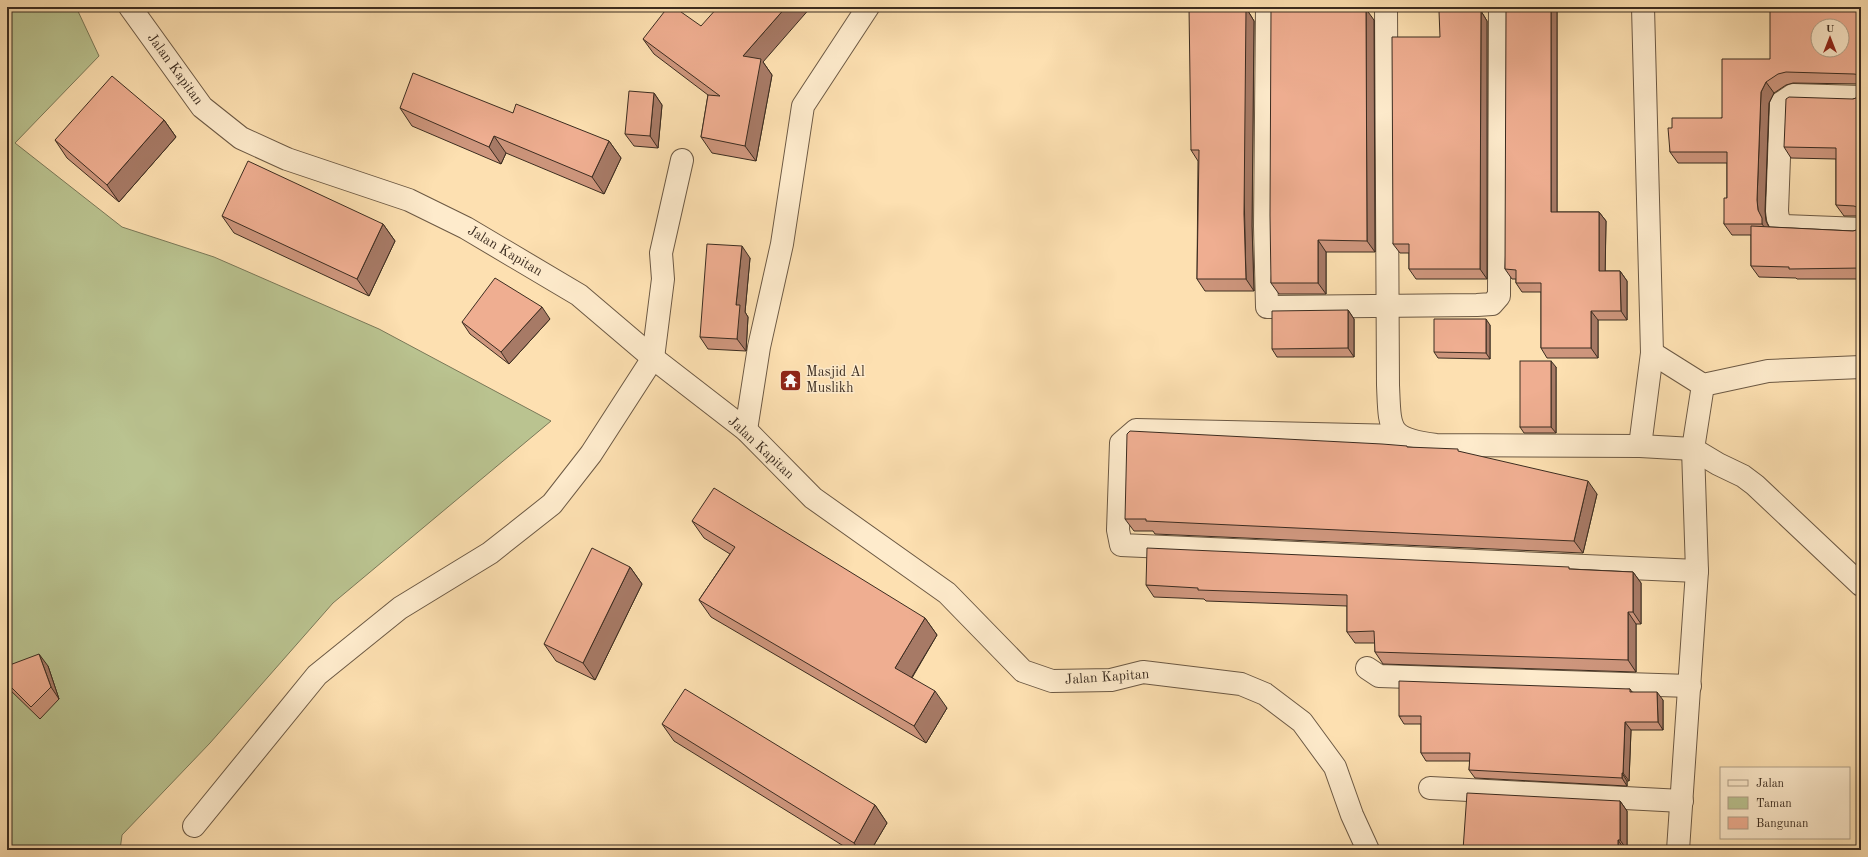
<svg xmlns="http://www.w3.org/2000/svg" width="1868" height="857" font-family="'Old Standard TT',serif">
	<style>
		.green { fill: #bac390; stroke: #7a7858 }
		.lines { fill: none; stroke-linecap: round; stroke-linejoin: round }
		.minor-casing { stroke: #6c5944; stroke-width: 24 }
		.minor { stroke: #feebcc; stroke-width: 22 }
		.wall { fill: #ce967d; stroke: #3b2c20 }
		.shaded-wall { fill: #a77a66; stroke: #3b2c20 }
		.building { fill: #efae91; stroke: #3b2c20; fill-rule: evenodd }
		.labels { text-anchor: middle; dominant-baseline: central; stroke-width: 3; stroke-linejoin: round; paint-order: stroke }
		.street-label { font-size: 14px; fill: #3b2c20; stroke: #feebcc }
		.poi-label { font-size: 14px; fill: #3b2c20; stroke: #feebcc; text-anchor: start }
	</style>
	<rect width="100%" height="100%" fill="#fde0b1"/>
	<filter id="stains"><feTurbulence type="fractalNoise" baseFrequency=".005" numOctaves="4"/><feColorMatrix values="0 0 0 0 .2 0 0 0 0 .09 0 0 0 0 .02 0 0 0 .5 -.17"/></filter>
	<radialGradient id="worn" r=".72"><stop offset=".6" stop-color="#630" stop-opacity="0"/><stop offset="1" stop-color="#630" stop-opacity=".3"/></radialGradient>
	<polygon class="green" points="7,7 76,7 99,56 15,143 122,227 214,257 379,329 551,421 333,603 210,743 122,835 120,850 7,850"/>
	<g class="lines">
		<defs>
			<g id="minor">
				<polyline points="130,7 202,107 241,138 287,159 409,200 466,228 579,295 653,358 746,430 813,498 947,593 1023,671 1052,681 1111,680 1143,672 1241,684 1265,694 1302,722 1335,767 1352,815 1368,850"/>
				<polyline points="1267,7 1265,226 1267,307 1477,305 1492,304 1499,296 1500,7"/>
				<path d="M 1386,7 L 1388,385 C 1390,430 1387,439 1436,445 L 1640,446 L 1693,449 L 1718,464 L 1743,476 L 1755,485 L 1861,585"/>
				<polyline points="1861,97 1793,95 1781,103 1777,211 1778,219 1784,226 1861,229"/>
				<polyline points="1652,353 1703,385 1768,371 1861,367"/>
				<polyline points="746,430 759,347 782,244 803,106 868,7"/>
				<polyline points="1400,436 1136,430 1121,443 1118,530 1121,545 1697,571"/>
				<polyline points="1640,446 1652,353 1643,7"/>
				<polyline points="1367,668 1379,676 1690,686"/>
				<polyline points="1430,788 1682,801"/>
				<polyline points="194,826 317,675 400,608 490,553 552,504 591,454 653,358 663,279 661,253 682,160"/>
				<polyline points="1678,850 1697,571 1693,449 1703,385"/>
			</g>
		</defs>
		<use href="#minor" class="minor-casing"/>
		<use href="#minor" class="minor"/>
	</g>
	<g class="wall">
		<polygon points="1328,7 1328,9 1374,20 1375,252 1326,252 1326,294 1279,294 1271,283 1285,9"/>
		<polygon points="1557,7 1557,212 1599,212 1606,221 1605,271 1620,271 1627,281 1627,320 1598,320 1598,358 1547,358 1541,348 1541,292 1522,292 1516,283 1516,279 1512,279 1505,269 1515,11"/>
		<polygon points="1861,7 1861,84 1793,83 1786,85 1774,93 1769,103 1765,211 1766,221 1769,227 1853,231 1860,229 1861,228 1861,279 1797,279 1796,278 1759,277 1751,266 1751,235 1732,235 1724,224 1727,198 1727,163 1678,163 1670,152 1672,128 1722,118 1770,59"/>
		<polygon points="1248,11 1254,21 1252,226 1254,291 1205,291 1197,279 1198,161 1191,150"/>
		<polygon points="1481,11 1487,21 1487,279 1416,279 1409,269 1409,253 1400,253 1393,244 1440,37"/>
		<polygon points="701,26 763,62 772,75 756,161 712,153 701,137 708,95 654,54 643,39"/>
		<polygon points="654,93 662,105 658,148 634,146 625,134"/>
		<polygon points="1861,95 1861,216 1844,216 1836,205 1836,159 1791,158 1784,147 1853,99 1859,97"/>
		<polygon points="400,108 513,113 609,141 621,158 604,194 506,153 501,164 412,126"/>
		<polygon points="164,120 176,137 119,202 67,158 55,140"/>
		<polygon points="222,216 383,224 395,241 369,296 234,233"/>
		<polygon points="750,258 745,312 748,317 746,351 708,349 700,337"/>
		<polygon points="1348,310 1354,319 1354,357 1277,357 1272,349"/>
		<polygon points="550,319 509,364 470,334 462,322"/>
		<polygon points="1490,325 1490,359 1438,358 1434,352"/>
		<polygon points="1556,367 1556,433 1524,433 1520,427"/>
		<polygon points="1408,447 1460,452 1597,494 1583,553 1155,534 1153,531 1134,531 1125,519"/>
		<polygon points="692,521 925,618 937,635 912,678 947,708 926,743 711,617 699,600 730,554 704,538"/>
		<polygon points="630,567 642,584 595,680 556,661 544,644"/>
		<polygon points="1571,569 1633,572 1641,583 1641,624 1636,624 1636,672 1383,664 1375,652 1375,643 1355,643 1347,632 1347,606 1206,601 1204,599 1154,597 1146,585"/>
		<polygon points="7,666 48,666 59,699 40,719 7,687"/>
		<polygon points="1630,689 1632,692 1663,700 1663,730 1631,730 1629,781 1627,781 1627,786 1475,778 1469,770 1470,761 1426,761 1421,753 1421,724 1404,724 1399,716"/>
		<polygon points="662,724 875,805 887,823 871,850 850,850 674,741"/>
		<polygon points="1620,801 1627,811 1627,850 1463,850"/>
	</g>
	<g class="shaded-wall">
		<polygon points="786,7 811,7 763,62 772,75 756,161 745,146 743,56"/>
		<polygon points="1240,7 1248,7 1248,11 1254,21 1252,226 1254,291 1246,279"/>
		<polygon points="1320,7 1328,7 1328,20 1320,9"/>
		<polygon points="1551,7 1557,7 1557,221 1551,212"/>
		<polygon points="1366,9 1374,20 1375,252 1367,241"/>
		<polygon points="1481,11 1487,21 1487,279 1480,269"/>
		<polygon points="1766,82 1774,93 1769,103 1765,211 1766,221 1770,229 1770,235 1762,224 1758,210 1757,200 1761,92"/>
		<polygon points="654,93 662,105 658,148 650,136"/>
		<polygon points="164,120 176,137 119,202 107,185"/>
		<polygon points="494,136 506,153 501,164 489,147"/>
		<polygon points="609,141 621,158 604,194 592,177"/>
		<polygon points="1599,212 1606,221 1605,281 1599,271"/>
		<polygon points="383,224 395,241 369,296 357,279"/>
		<polygon points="1318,240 1326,252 1326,294 1318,283"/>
		<polygon points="742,246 750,258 745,312 748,317 746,351 737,339 736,305"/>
		<polygon points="1620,271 1627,281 1627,320 1621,311"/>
		<polygon points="542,307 550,319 509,364 501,352"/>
		<polygon points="1348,310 1354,319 1354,357 1348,348"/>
		<polygon points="1591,311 1598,320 1598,358 1591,348"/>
		<polygon points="1486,319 1490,325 1490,359 1486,353"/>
		<polygon points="1551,361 1556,367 1556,433 1551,427"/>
		<polygon points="1588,481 1597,494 1583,553 1574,541"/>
		<polygon points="630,567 642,584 595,680 583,663"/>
		<polygon points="1633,572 1641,583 1641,624 1633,612"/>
		<polygon points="1628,612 1636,624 1636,672 1628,660"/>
		<polygon points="925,618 937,635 907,685 895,668"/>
		<polygon points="39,654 48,666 59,699 51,687"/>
		<polygon points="935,691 947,708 926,743 914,726"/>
		<polygon points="1657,692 1663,700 1663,730 1658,722"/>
		<polygon points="1625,722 1631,730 1629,781 1623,773"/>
		<polygon points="1622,773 1627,781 1627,786 1622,778"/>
		<polygon points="1620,801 1627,811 1627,850 1620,840"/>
		<polygon points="875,805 887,823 871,850 859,850 854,843"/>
		<polygon points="1618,840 1625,850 1618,850"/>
	</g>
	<g class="building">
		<polygon points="668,7 674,7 701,26 718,7 786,7 743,56 761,59 745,146 701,137 708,95 720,96 643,39"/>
		<polygon points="1189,7 1240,7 1240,9 1246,9 1244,214 1246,279 1197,279 1199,150 1191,150"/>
		<polygon points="1285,7 1320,7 1320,9 1366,9 1367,241 1318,240 1318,283 1271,283 1270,215 1271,9 1285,9"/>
		<polygon points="1515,7 1551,7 1551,212 1599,212 1599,271 1620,271 1621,311 1591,311 1591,348 1541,348 1541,283 1516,283 1516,270 1505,269 1506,11 1515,11"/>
		<path d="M 1770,7 L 1861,7 L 1861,77 L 1860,75 L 1854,74 L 1786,72 L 1778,74 L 1766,82 L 1761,92 L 1757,200 L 1758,210 L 1762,218 L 1762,224 L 1724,224 L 1724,198 L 1727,198 L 1727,152 L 1670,152 L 1668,128 L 1672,128 L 1672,118 L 1722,118 L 1722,59 L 1770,59 ZM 1818,26 L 1842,26 L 1842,50 L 1818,50 Z"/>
		<polygon points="1439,11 1481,11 1480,269 1409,269 1409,244 1393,244 1392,37 1440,37"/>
		<polygon points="413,73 513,113 516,104 609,141 592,177 494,136 489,147 400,108"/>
		<polygon points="112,76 164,120 107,185 55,140"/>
		<polygon points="629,91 654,93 650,136 625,134"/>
		<polygon points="1861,95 1861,209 1854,206 1836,205 1836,148 1784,147 1786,99 1789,97 1853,99 1859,97"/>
		<polygon points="248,161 383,224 357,279 222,216"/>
		<polygon points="1751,226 1853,231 1860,229 1861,228 1861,268 1789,269 1789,267 1751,266"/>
		<polygon points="707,244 742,246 736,305 740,305 737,339 700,337"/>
		<polygon points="495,278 542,307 501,352 462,322"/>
		<polygon points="1348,310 1348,348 1272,349 1272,311"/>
		<polygon points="1434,319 1486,319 1486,353 1434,352"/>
		<rect x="1520" y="361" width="31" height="66"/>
		<polygon points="1130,431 1382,444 1407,446 1407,447 1458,449 1458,451 1588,481 1574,541 1146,521 1146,519 1125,519 1127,434"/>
		<polygon points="714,488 925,618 895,668 935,691 914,726 699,600 735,547 692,521"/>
		<polygon points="592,548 630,567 583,663 544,644"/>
		<polygon points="1147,548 1569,567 1569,569 1633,572 1633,612 1628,612 1628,660 1375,652 1374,631 1347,632 1347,595 1198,590 1198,588 1146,585"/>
		<polygon points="39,654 51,687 31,707 7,683 7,666"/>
		<polygon points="1399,681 1630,689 1630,692 1657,692 1658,722 1625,722 1623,773 1622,773 1622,778 1469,770 1470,753 1421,753 1421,716 1399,716"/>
		<polygon points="685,689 875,805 854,843 662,724"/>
		<polygon points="1467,793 1620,801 1620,840 1618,840 1618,850 1463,850"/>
	</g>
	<defs>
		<symbol id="temple-square" viewBox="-11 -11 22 22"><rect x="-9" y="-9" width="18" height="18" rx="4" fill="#8f2418" stroke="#feebcc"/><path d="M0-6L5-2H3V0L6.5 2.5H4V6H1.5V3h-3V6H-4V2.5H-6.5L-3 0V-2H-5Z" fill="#fff"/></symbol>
	</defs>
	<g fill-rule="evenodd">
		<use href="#temple-square" x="778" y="368" width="25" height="25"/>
	</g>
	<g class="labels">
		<g class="street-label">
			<text transform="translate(175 69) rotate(54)">Jalan Kapitan</text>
			<text transform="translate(505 251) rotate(31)">Jalan Kapitan</text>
			<text transform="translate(761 448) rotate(43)">Jalan Kapitan</text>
			<text transform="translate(1107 677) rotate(-4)">Jalan Kapitan</text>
		</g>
		<g class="poi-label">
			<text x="806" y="372">Masjid Al<tspan x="806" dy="16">Muslikh</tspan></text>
		</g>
	</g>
	<rect width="1868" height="857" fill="none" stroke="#fde0b1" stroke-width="24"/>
	<rect x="8" y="8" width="1852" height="841" fill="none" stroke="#3b2c20" stroke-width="2"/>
	<rect x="12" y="12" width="1844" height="833" fill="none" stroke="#3b2c20"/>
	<rect x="1720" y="767" width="130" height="72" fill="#feebcc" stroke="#b09f87"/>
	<rect x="1728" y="780" width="20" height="6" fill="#feebcc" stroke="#b09f87"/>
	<text x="1756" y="787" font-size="12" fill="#3b2c20">Jalan</text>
	<rect x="1728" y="797" width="20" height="12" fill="#bac390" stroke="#b09f87"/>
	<text x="1756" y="807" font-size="12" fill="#3b2c20">Taman</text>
	<rect x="1728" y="817" width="20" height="12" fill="#efae91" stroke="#b09f87"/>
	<text x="1756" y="827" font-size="12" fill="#3b2c20">Bangunan</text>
	<g transform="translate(1830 38)"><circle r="19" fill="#feebcc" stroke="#b09f87"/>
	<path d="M0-3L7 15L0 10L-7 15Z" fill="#8f2418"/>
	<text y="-6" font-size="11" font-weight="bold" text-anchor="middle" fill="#3b2c20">U</text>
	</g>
	<rect width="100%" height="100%" filter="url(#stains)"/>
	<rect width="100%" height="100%" fill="url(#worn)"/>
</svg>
